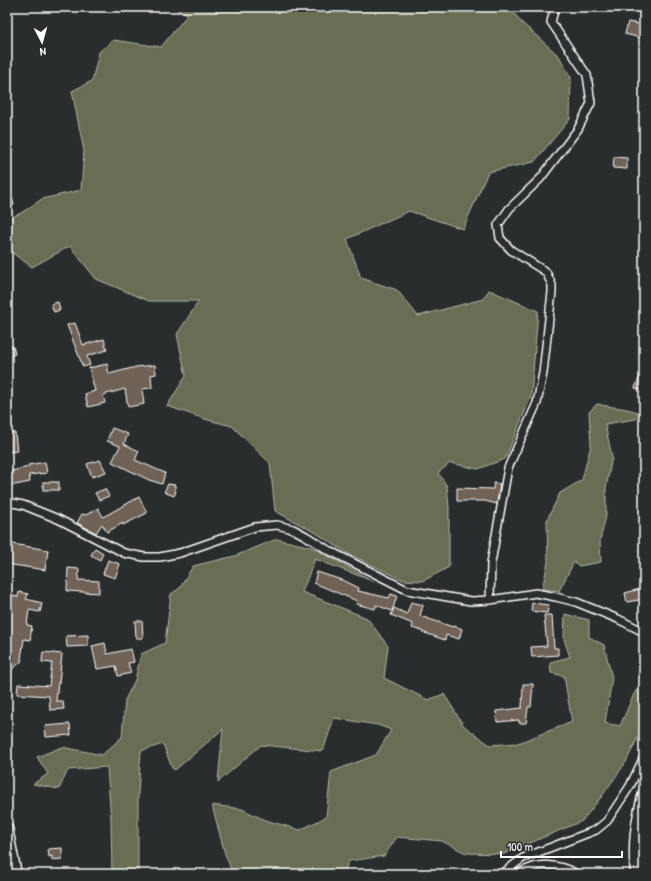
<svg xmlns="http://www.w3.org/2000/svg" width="651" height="881" font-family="'Patrick Hand',sans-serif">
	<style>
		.green { fill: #676d53; stroke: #b3b6a9 }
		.building { fill: #706257; stroke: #fff }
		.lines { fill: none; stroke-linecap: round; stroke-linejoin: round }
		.street-casing { stroke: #fff; stroke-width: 10 }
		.secondary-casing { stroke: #fff; stroke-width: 13 }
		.street { stroke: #2a2d2e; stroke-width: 7 }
		.secondary { stroke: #2a2d2e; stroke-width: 10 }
	</style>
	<rect width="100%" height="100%" fill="#2a2d2e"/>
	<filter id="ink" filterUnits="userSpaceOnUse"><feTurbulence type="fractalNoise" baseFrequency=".025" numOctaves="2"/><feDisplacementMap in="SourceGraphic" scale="8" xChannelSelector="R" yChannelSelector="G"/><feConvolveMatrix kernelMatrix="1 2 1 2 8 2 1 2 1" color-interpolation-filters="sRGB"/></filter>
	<g filter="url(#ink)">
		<g class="green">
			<polygon points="170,7 509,7 521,22 559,56 571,78 570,119 534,162 488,172 463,229 409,211 347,239 361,278 397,290 418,316 483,299 489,290 538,311 531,397 505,459 478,469 450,463 438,473 447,486 449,507 449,567 423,581 403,580 347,553 316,533 275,511 270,463 232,426 208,420 167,406 186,376 177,334 199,301 149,301 96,279 70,246 32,267 7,249 7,219 21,213 42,199 81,190 84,151 72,91 92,81 99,52 113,40 161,47 188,14"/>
			<path d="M 597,404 C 613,408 625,407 640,413 L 636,419 L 605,424 L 612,457 L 606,488 L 606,516 L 600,540 L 601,562 L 579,566 L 574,562 L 559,591 L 542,589 L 548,562 L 547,520 L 560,493 L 582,480 L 591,445 L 589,412 Z"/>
			<polygon points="277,539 311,547 375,582 315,559 302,592 367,618 388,646 384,678 428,700 444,694 464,726 490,745 518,743 572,722 564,676 551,673 550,662 570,657 564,639 565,614 589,620 589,637 604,645 612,678 605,723 620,726 634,694 644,678 644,725 626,762 602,796 582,821 504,854 466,853 442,841 397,837 384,856 349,861 343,874 233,874 225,854 212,805 242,809 265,820 300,830 326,817 331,772 376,755 391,730 378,725 334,718 323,751 261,745 218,782 223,729 175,770 172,768 163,744 141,751 138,793 138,874 112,874 111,820 107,767 68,770 59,789 33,784 48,774 37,757 62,747 102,755 122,737 125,700 135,680 141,654 165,643 171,594 180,588 193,566 235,556"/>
		</g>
		<g class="building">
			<polygon points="628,22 644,25 641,38 625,34"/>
			<polygon points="614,157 627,158 627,169 613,168"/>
			<polygon points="7,186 9,186 14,205 7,207"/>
			<polygon points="58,302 60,310 54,312 51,304"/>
			<polygon points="75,323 83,345 104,339 107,350 87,356 90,365 83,367 67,325"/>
			<polygon points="13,346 15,354 7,356 7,347"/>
			<polygon points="107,364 109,374 136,367 155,365 156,374 151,375 152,388 142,389 144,404 128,407 125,389 103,395 105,403 88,407 85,394 95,391 89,368"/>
			<polygon points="644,367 644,391 635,388"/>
			<polygon points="112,428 128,434 124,444 139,451 135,460 165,473 162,484 149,480 112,462 120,446 107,441"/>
			<polygon points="7,432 15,433 17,451 7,452"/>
			<polygon points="100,460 106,472 92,477 87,464"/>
			<polygon points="45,462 47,473 29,475 30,482 10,486 7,472 29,467 28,465"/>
			<rect x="43" y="482" width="16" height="8"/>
			<polygon points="494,483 500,484 497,504 485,501 457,501 457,488 493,489"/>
			<polygon points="168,484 175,485 175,490 176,491 174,496 164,492"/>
			<polygon points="105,489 109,496 99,500 95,493"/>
			<polygon points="139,497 147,513 123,525 123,523 107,532 102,524 96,533 77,523 82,514 86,515 98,508 103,517"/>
			<polygon points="7,543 48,550 45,570 7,564"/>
			<polygon points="95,548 103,553 100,560 91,555"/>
			<polygon points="108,560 120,564 115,578 103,574"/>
			<polygon points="68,568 79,569 78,580 99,581 99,593 67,591"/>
			<polygon points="317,572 345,581 359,588 358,591 389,598 391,594 397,596 392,611 376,605 375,609 356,604 357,601 314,583"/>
			<polygon points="644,588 644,599 627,602 625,593"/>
			<polygon points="19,592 28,594 26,599 42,603 40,612 29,610 27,625 32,626 30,640 24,639 21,659 22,661 7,673 7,594 18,597"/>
			<polygon points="411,602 423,605 420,616 453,627 454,626 462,629 459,639 446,635 445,640 422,632 422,631 412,628 413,624 391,615 394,608 407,614"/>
			<polygon points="532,603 549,605 547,613 531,611"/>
			<polygon points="544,615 552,615 554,648 558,648 558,655 532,657 531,647 547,646"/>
			<polygon points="135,621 142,621 143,638 136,638"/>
			<polygon points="88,635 88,646 67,647 66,636"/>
			<polygon points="105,643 107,654 131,649 134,662 128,663 131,673 118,676 116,666 97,669 92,646"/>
			<polygon points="43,652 62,654 59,683 58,682 56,701 63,701 64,709 50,710 49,696 17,694 18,684 49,686 52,663 42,662"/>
			<polygon points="523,684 533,684 531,707 528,707 526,723 519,723 519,720 497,722 496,711 522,708"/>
			<polygon points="70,724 71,735 46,737 45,726"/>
			<polygon points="62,848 62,859 52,860 52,856 49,857 48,849"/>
		</g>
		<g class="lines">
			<defs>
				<g id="street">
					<polyline points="638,7 644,11"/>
					<polyline points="7,502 23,505 58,519 124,553 144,557 160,557 180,553 255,527 277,525 293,529 306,536 328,550 407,590 471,601 490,600 536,593 556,597 576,602 618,619 644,632"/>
					<polyline points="490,600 491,563 508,468 537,403 543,373 552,292 552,285 546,272 511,250 500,238 498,225 509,209 540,179 578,129 591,103 587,75 551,22 555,7"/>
					<polyline points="502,874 523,858 596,830 607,821 630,786 644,757"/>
					<path d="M 519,874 C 537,862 558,863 577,874"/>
				</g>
				<g id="secondary">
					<polyline points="7,828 16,874"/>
					<path d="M 636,874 C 633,843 636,822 644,793"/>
				</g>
			</defs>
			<use href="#street" class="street-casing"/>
			<use href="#secondary" class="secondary-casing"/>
			<use href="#street" class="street"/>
			<use href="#secondary" class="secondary"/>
		</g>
	</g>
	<rect width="651" height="881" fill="none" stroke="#2a2d2e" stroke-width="24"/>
	<rect x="12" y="12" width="627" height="857" fill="none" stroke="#fff" stroke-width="1.5" filter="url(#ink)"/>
	<g transform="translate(42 42) rotate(174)" stroke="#2a2d2e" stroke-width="3" paint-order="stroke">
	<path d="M0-3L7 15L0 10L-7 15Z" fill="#ffffff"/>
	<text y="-6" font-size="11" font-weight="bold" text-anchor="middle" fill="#ffffff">N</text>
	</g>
	<path d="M501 851v6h121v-6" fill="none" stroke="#ffffff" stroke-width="2"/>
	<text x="507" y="851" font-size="12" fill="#ffffff" stroke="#2a2d2e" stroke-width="3" paint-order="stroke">100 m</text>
</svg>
